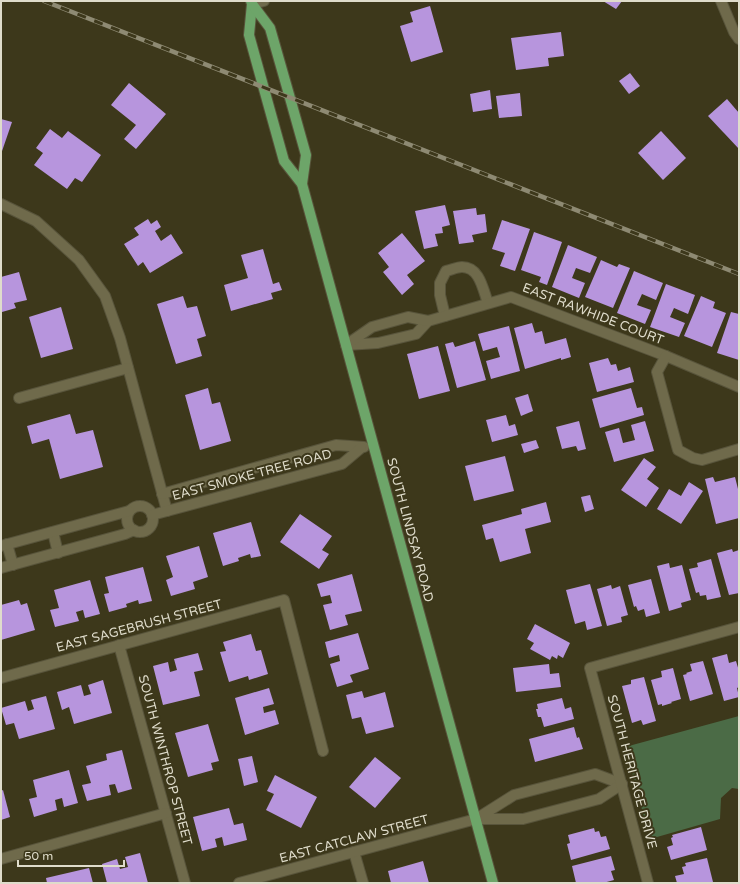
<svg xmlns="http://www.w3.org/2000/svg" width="740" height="884" font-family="'Varela Round',sans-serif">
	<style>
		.green { fill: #4b6b46 }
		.building { fill: #b795dd }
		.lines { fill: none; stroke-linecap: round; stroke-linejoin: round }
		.minor-casing { stroke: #58543b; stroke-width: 12 }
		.major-casing { stroke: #58543b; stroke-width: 12 }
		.minor { stroke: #6f6a4b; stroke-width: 10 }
		.major { stroke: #6da569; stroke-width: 10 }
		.rail-casing { stroke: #8e8a73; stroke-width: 4.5 }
		.rail { stroke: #3d381b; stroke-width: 3; stroke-dasharray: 9; stroke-linecap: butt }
		.labels { text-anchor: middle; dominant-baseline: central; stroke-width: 4; stroke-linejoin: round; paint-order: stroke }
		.street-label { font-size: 13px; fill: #dfdccb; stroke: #3d381b }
	</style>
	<rect width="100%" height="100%" fill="#3d381b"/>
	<polygon class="green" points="739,716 739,789 732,788 721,798 720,819 650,839 625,747"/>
	<g class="building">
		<polygon points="603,1 622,1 616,9"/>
		<polygon points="430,6 443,52 411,62 400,26 413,22 410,12"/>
		<polygon points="561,32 564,56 548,58 549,66 516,70 511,38"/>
		<polygon points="630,73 640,86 629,94 619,81"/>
		<polygon points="129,83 166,114 136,149 124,139 136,125 111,105"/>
		<polygon points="490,90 492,109 473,112 470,94"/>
		<polygon points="520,93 522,116 499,118 496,96"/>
		<polygon points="727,99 739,113 739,149 708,116"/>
		<polygon points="1,119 12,122 1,154"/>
		<polygon points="50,129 62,138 68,131 101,155 82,182 75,178 67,189 34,165 43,153 36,148"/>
		<polygon points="661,131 686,158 663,180 638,153"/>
		<polygon points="445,205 450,225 442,227 443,233 435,234 438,246 424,249 415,211"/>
		<polygon points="476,208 477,215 485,214 487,232 472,235 474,242 459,244 453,211"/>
		<polygon points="148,219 151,224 157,220 161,227 155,231 161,241 171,234 183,253 150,273 143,262 138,266 124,244 139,235 134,228"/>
		<polygon points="502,220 530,229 515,271 500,266 505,253 492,249"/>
		<polygon points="534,232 562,242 547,285 539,282 541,277 521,270"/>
		<polygon points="402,233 425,261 407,275 414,284 402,295 383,272 389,267 378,253"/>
		<polygon points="568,245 597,257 590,273 576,268 572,278 585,283 579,298 552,287"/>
		<polygon points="263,249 273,284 279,282 282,290 271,293 273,299 231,311 224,285 248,278 241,255"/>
		<polygon points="601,260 617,267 619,264 630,268 613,308 585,297"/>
		<polygon points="634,271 663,283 656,300 642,294 637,305 651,310 645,324 617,313"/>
		<polygon points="19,272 27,300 14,303 16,308 2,312 1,308 1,277"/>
		<polygon points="666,284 695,295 688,314 674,308 670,317 685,323 679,337 650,327"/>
		<polygon points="183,296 187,308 197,306 206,336 197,339 202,356 176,364 157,304"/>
		<polygon points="701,296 715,302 713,308 726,313 712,347 684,336"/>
		<polygon points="61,307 73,349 41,358 29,317"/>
		<polygon points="731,312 739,314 739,360 717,353"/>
		<polygon points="532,323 535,333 542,331 545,344 566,338 571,357 561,360 561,358 525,369 514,328"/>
		<polygon points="509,326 520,371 491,379 486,361 500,357 497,347 483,351 478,334"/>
		<polygon points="475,341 486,380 457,388 445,344 453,342 455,347"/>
		<polygon points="438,346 450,391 419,399 407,354"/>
		<polygon points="608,358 611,365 616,364 618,371 630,367 634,382 597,392 589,363"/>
		<polygon points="208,388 212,404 220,402 231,441 200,450 185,395"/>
		<polygon points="631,388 637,408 642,407 644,415 600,428 592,399"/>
		<polygon points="528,394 533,411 521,416 515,398"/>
		<polygon points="70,414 76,434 93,430 103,467 60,479 49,439 32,444 27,426"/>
		<polygon points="506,415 509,426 515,424 518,435 492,442 486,420"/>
		<polygon points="579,421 586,449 578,451 576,446 562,449 556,427"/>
		<polygon points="645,421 654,451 614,462 605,432 619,428 623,443 635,440 631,425"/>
		<polygon points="536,440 539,448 524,453 521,444"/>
		<polygon points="505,456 514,491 474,501 465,466"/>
		<polygon points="644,458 656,467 647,479 659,488 646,507 621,490"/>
		<polygon points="713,477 715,482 735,477 739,493 739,518 716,524 705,479"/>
		<polygon points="689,482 703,491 681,524 657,509 669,489 681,496"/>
		<polygon points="590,495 594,509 585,512 581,497"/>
		<polygon points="546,502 551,522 525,529 531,553 500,562 493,538 486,540 482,525 522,514 521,509"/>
		<polygon points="300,514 332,536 322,550 329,554 319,569 280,542"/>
		<polygon points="251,522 261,556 251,558 250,554 238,558 239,561 223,566 213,533"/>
		<polygon points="199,546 208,577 193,582 195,589 171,596 166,580 173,577 166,556"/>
		<polygon points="732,549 733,552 739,550 739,593 729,595 717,553"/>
		<polygon points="711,559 721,597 707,600 706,595 700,596 699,592 696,593 689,569 698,567 697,563"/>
		<polygon points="669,563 670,568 682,565 691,600 681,603 682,607 669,611 657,566"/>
		<polygon points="143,567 152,601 139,604 138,600 126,604 127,607 109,612 104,594 109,593 105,577"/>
		<polygon points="352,574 362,611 345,615 348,625 330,630 323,605 332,603 330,595 321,597 317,584"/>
		<polygon points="651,579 660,613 646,617 644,609 638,611 636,606 634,607 628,585"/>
		<polygon points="90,580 100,614 85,618 83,610 76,612 79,621 55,627 50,610 59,608 54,590"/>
		<polygon points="590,584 602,626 587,630 585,621 575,624 566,590"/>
		<polygon points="611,585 612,589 620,586 628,615 621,617 622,622 607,626 597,589"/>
		<polygon points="19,600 21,605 27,603 35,630 1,640 1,605"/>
		<polygon points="535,624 570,643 563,658 558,655 557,659 552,656 550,660 530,649 534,643 527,639"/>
		<polygon points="358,633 369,669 350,675 353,682 337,687 330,664 340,661 339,655 329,658 325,642"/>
		<polygon points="251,634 256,651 261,650 268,674 249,680 248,676 229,682 220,652 226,651 223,642"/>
		<polygon points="198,653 203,670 194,672 200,696 163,705 153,666 168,662 170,672 177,670 174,659"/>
		<polygon points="727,654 729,663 736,661 739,671 739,687 737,688 739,697 724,701 712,658"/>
		<polygon points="703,661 713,694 690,701 683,675 687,674 686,673 692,671 690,664"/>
		<polygon points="549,664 550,674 559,673 561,687 516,692 513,668"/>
		<polygon points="673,668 681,699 671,702 672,703 662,706 662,704 658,705 651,680 662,677 661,671"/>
		<polygon points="644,677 656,721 643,725 641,720 632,723 622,686 631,684 631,680"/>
		<polygon points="103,680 112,713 74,724 69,707 62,710 57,692 81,685 84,696 91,694 88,685"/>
		<polygon points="269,688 274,704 263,707 264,713 275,710 279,724 245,735 235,698"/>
		<polygon points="362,691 364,698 385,692 394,727 366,734 361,717 352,719 346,695"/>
		<polygon points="46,696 55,729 19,739 14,723 6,725 1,708 25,701 28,711 34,709 31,700"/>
		<polygon points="562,698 565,709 571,707 574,719 544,727 541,717 538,717 536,709 538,709 537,704"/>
		<polygon points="208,724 219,761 211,763 213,770 188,777 175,733"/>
		<polygon points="574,727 577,738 579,737 583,749 535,762 529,739"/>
		<polygon points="122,750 132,789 118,793 115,784 109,785 111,795 87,801 82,785 91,783 86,766 107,760 106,754"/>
		<polygon points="252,756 258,782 244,786 238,759"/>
		<polygon points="375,757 401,778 375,808 349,787"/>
		<polygon points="69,770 78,803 64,807 62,798 55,800 57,810 34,817 29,799 37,797 33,780"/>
		<polygon points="275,775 317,797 301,828 266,810 274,794 267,791"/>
		<polygon points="3,790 10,817 1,820 1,791"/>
		<polygon points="229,808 234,825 243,823 247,840 224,846 222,837 215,839 217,847 202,851 193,817"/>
		<polygon points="701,827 707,850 671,860 667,847 673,845 671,838 673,837 672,835"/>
		<polygon points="594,828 595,832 599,831 601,837 606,836 610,849 571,860 567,844 570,843 568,835"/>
		<polygon points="140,853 148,883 107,883 102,864 117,859 120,869 128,867 125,857"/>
		<polygon points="611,856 615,870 611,871 614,880 603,883 576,883 572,866"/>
		<polygon points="707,858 713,882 708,883 677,883 675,876 684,874 682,867 686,866 685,863"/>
		<polygon points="423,861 429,883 391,883 388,871"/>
		<polygon points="89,868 93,883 47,883 46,878"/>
	</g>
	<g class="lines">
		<defs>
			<g id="minor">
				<polyline points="721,1 734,32 739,39"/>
				<polyline points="252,4 264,1"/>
				<polyline points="1,204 36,221 79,260 105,296 120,338 167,511"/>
				<path d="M 445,316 L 440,295 L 440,283 L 446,271 C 451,270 457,267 462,267 C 480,267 483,290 488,303"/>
				<polyline points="346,345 378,343 416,334 428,321 511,297 666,356 739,387"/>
				<polyline points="346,345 372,327 408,317 428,321"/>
				<polyline points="666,356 657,372 678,450 693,458 702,460 739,449"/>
				<polyline points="19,398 128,368"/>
				<polyline points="162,494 336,445 364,447"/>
				<circle cx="140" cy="519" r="13"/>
				<polyline points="152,515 342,464 361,448"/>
				<polyline points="53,532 58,553"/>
				<polyline points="7,544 13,565"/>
				<polyline points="1,546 129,511"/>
				<polyline points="1,568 125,534 134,530"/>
				<polyline points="119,645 185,883"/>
				<polyline points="1,678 284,600 323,751"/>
				<polyline points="476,819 514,795 595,774 622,784"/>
				<polyline points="354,852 363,883"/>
				<polyline points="1,859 166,813"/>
				<polyline points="239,883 476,819 523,819 599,799 622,784"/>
				<polyline points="648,883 590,668 739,627"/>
			</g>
			<g id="major">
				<polyline points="251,1 252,4 249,35 284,161 302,184 493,883"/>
				<polyline points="252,4 270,28 290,98 306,155 302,184"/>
			</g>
		</defs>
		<use href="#minor" class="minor-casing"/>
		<use href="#major" class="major-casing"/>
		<use href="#minor" class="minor"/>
		<use href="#major" class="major"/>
		<defs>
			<polyline id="rail" points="44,1 739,274"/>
		</defs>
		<use href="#rail" class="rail-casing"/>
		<use href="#rail" class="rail"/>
	</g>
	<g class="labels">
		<g class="street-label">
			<text transform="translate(593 314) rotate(21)">EAST RAWHIDE COURT</text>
			<text transform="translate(252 475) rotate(-15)">EAST SMOKE TREE ROAD</text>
			<text transform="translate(410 530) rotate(75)">SOUTH LINDSAY ROAD</text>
			<text transform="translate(139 626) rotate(-15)">EAST SAGEBRUSH STREET</text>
			<text transform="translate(165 760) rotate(75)">SOUTH WINTHROP STREET</text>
			<text transform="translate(632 772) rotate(75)">SOUTH HERITAGE DRIVE</text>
			<text transform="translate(354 839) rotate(-15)">EAST CATCLAW STREET</text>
		</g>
	</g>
	<rect width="740" height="884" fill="none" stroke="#dfdccb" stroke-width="4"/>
	<path d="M18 860v6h106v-6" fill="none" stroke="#dfdccb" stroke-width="2"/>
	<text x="24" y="860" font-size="12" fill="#dfdccb" stroke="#3d381b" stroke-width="3" paint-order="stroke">50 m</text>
</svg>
